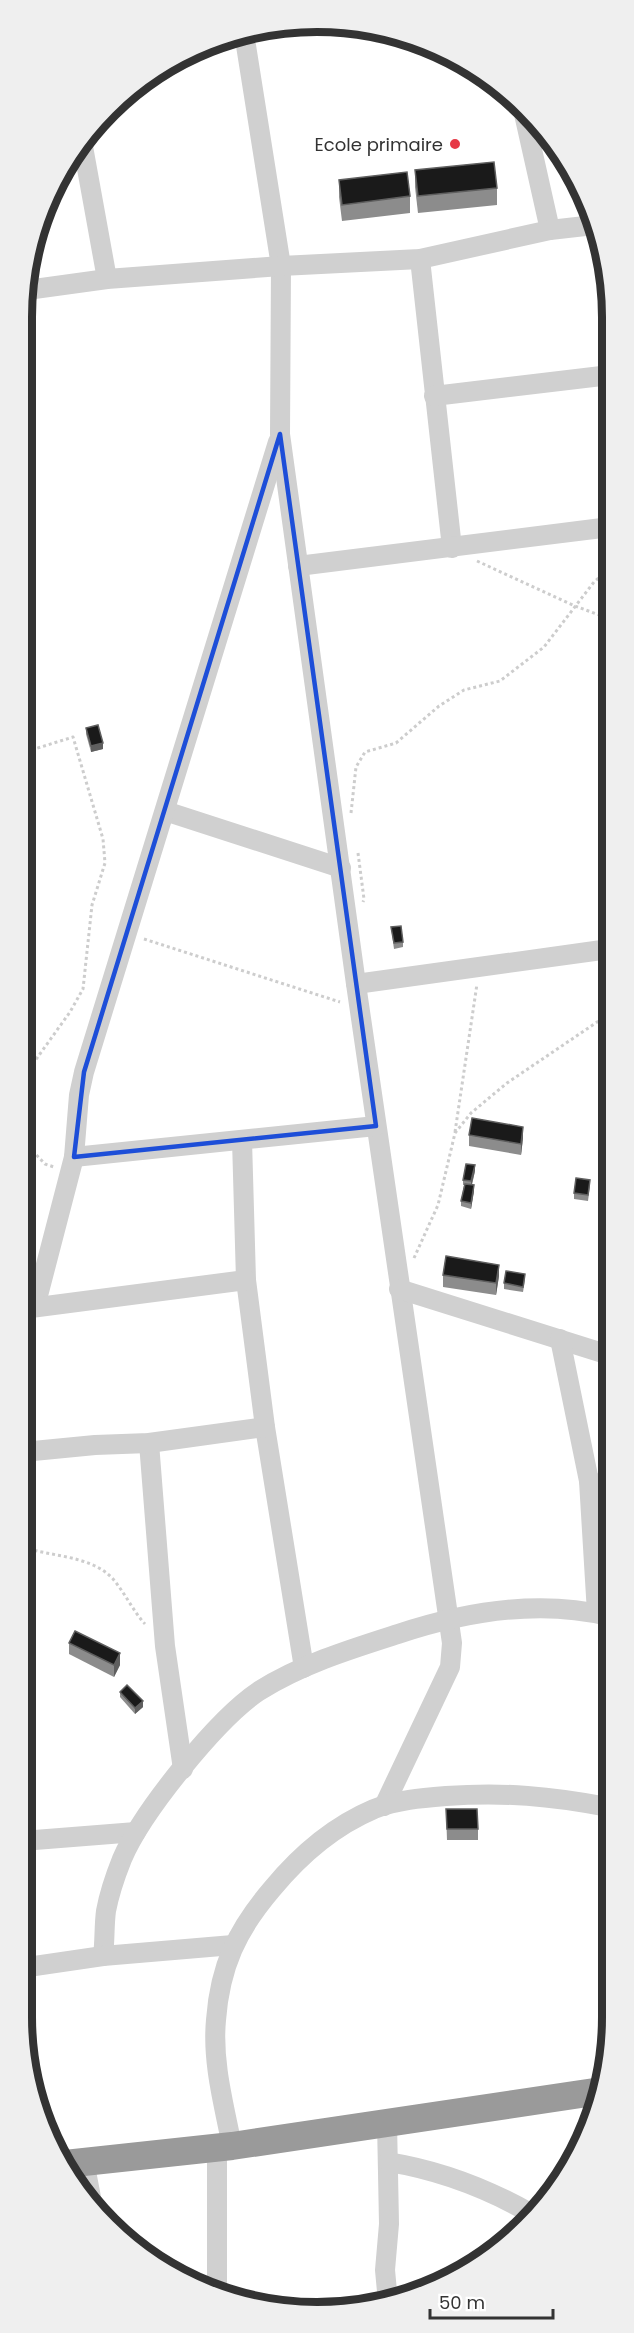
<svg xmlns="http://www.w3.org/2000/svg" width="634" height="2333" font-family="Poppins,sans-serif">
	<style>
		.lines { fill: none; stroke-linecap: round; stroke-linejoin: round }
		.path { stroke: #cdcdcd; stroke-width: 3; stroke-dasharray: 3 3; stroke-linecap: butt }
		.minor { stroke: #d0d0d0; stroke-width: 20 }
		.highway { stroke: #9a9a9a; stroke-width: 28 }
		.wall { fill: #8c8c8c }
		.shaded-wall { fill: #5f5f5f }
		.building { fill: #1a1a1a; stroke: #5f5f5f; stroke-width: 1.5 }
		.marked { fill: none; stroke: #1d4ed8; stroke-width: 4.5; stroke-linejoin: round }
		.poi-dot { fill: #e63946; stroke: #fff; stroke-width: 2 }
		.labels { text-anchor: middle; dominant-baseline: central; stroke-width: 6; stroke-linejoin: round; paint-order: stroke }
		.poi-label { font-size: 18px; fill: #333; stroke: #fff; text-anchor: end }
		.rim { fill: none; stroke: #333; stroke-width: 8 }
	</style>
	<rect width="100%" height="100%" fill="#fff"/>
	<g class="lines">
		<g class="path">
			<polyline points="477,561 575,606 610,619"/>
			<polyline points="351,813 356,767 365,752 396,743 439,706 464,690 500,681 544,647 594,582 610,568"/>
			<polyline points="358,853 364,899 363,902"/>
			<polyline points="144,939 340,1002"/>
			<polyline points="24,1093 32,1065 70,1012 83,989 92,905 105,863 103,839 73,737 25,752"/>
			<polyline points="455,1132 477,984"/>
			<polyline points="24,1142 45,1164 54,1167"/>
			<polyline points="414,1258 438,1205 455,1133 471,1113 507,1083 609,1014"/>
			<path d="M 23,1547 C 51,1557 91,1555 113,1579 C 125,1593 133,1611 145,1624"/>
		</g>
		<g class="minor">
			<polyline points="244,33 281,266 280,434 356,984 452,1643 450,1667 384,1806"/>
			<polyline points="522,105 550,230"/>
			<polyline points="82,141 107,279"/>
			<polyline points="420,259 452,548"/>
			<polyline points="27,290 107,279 281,266 420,259 550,230 594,225"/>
			<polyline points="434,396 610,375"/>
			<polyline points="298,566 610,527"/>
			<polyline points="165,811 341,868"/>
			<polyline points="356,984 609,949"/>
			<polyline points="242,1140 246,1280 265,1427 304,1668"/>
			<polyline points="74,1157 376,1126"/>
			<polyline points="399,1289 609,1355"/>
			<polyline points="35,1307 74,1157 79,1095 84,1072 278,442"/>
			<polyline points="23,1309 246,1280"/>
			<polyline points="560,1339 589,1481 597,1613"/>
			<polyline points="149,1443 165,1646 183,1769"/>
			<polyline points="23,1452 95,1445 149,1443 265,1427"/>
			<polyline points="589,1481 608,1487"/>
			<polyline points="22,1841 136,1832"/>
			<path d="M 103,1956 C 105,1941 104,1926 106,1911 C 109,1895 116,1874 122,1859 C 142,1812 217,1719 259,1691 C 302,1664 351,1649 398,1634 C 464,1612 539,1599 608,1616"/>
			<polyline points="21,1968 103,1956 233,1945"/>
			<polyline points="387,2122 389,2224 385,2270 388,2302"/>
			<path d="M 232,2146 C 224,2105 212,2062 216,2020 C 220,1966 237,1930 272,1889 C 300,1855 334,1826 374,1809 C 397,1800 421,1798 446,1796 C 505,1792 550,1796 608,1807"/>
			<polyline points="217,2147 217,2290"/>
			<polyline points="84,2161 93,2208"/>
			<path d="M 388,2162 C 438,2170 486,2188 530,2213"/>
		</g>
		<polyline class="highway" points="65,2164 232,2146 601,2091"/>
	</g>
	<g class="wall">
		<polygon points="415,170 497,188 497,205 418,213 415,187"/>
		<polygon points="339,180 410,196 410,213 342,221 339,197"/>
		<polygon points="86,728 103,749 91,752 86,734"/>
		<polygon points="391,927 403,942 403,947 394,949"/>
		<polygon points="469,1135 523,1138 521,1155 469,1146"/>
		<polygon points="609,1142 609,1165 607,1165 607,1154"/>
		<polygon points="475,1171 472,1185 474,1191 471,1209 461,1206 461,1201 464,1185 463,1185 463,1180"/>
		<polygon points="609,1175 609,1203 599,1202 599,1191"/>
		<polygon points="590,1186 588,1201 574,1199 574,1193"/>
		<polygon points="443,1275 499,1276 496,1295 443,1287"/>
		<polygon points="525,1280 523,1292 504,1289 504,1283"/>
		<polygon points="69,1643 120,1665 114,1677 69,1654"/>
		<polygon points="120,1692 143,1707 135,1714 120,1697"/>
		<polygon points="446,1809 478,1829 478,1840 447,1840"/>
	</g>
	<g class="shaded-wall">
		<polygon points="103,743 103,749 91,752 91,746"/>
		<polygon points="523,1127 523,1138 521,1155 521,1144"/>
		<polygon points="475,1165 475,1171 471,1187 471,1181"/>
		<polygon points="474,1185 474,1191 471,1209 471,1203"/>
		<polygon points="499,1265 499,1276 496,1295 496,1283"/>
		<polygon points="120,1653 120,1665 114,1677 114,1665"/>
		<polygon points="143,1701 143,1707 135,1714 135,1708"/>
	</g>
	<g class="building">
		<polygon points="494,162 497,188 418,196 415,170"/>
		<polygon points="407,172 410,196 342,205 339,180"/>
		<polygon points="98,725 103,743 91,746 86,728"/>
		<polygon points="401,926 403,942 394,943 391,927"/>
		<polygon points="472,1118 523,1127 521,1144 469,1135"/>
		<polygon points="609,1142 609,1154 607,1154"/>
		<polygon points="466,1164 475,1165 471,1181 463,1180"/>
		<polygon points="602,1174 609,1175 609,1192 599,1191"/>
		<polygon points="576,1178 590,1180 588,1195 574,1193"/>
		<polygon points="465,1184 474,1185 471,1203 461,1201"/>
		<polygon points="446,1256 499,1265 496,1283 443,1275"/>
		<polygon points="506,1271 525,1274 523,1287 504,1283"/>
		<polygon points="75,1631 120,1653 114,1665 69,1643"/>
		<polygon points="127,1685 143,1701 135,1708 120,1692"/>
		<polygon points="446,1809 477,1809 478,1829 447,1829"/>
	</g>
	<path class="marked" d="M 280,434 L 376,1126 L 74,1157 L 84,1072 Z"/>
	<circle class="poi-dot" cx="455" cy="144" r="6"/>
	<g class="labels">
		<g class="poi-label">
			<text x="443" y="144">Ecole primaire</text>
		</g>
	</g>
	<path d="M0 0H634V2333H0ZM317 32H317A285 285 0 0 1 602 317V2017A285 285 0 0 1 317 2302H317A285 285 0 0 1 32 2017V317A285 285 0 0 1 317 32Z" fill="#efefef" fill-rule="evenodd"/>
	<path class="rim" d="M317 32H317A285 285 0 0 1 602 317V2017A285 285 0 0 1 317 2302H317A285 285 0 0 1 32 2017V317A285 285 0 0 1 317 32Z"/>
	<path d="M430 2309v9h123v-9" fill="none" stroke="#333333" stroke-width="3"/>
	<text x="439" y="2309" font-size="18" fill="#333333" stroke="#ffffff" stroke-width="4.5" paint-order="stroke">50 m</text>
</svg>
